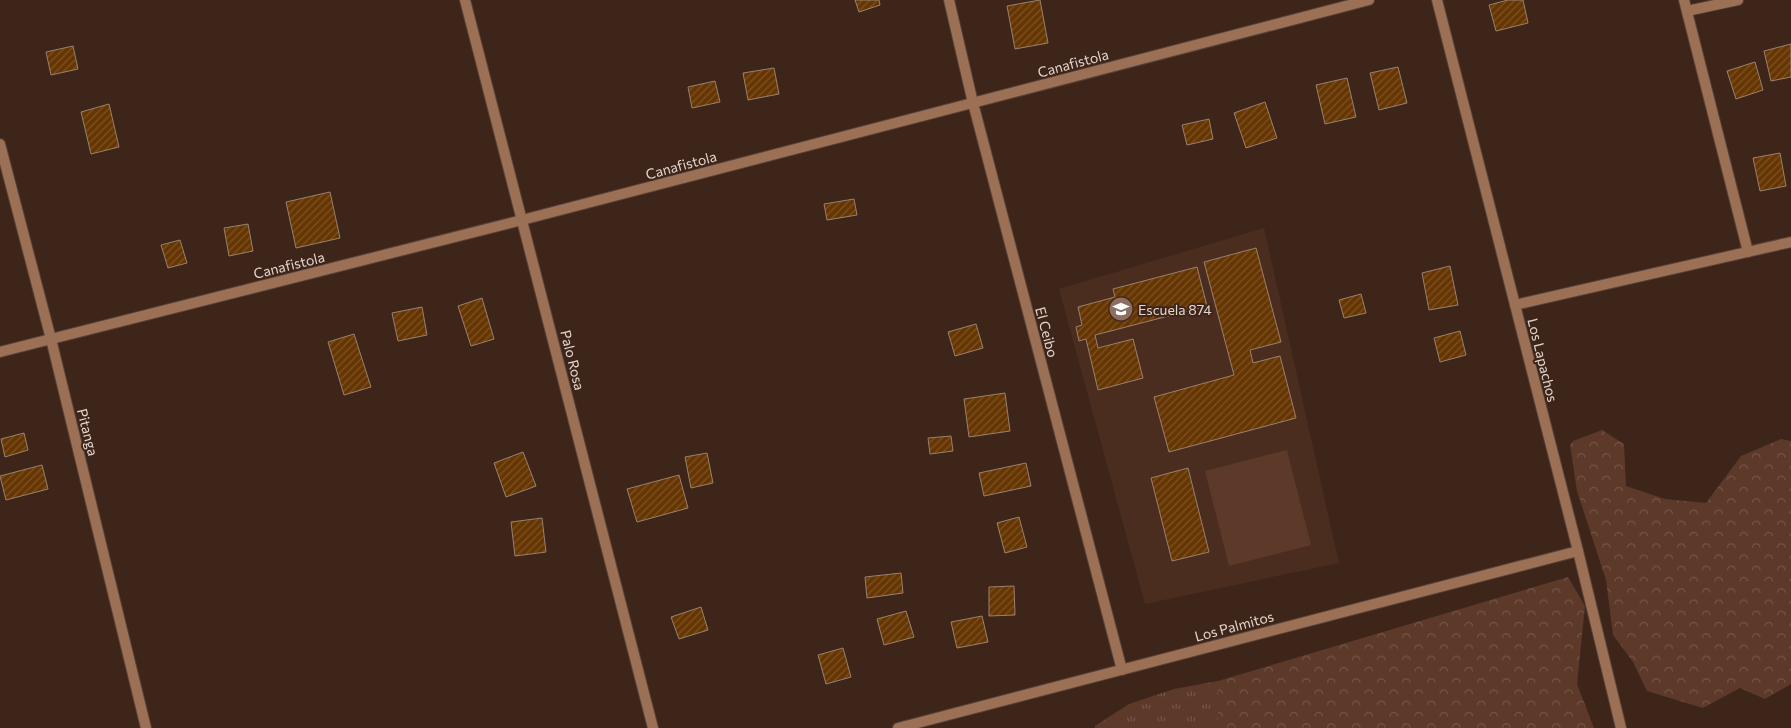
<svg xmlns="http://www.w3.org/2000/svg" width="1791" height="728" font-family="Commissioner,sans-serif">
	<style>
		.built { fill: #4b2d1f }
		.grass { fill: url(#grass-tufts) }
		.forest { fill: url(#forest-crowns) }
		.garden { fill: #5d3929 }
		.building { fill: url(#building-hatch); stroke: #9a816e }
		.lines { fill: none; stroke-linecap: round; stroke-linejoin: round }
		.minor-casing { stroke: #584137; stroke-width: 12 }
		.minor { stroke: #9b7055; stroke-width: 10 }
		.labels { text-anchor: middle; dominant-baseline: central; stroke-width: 4; stroke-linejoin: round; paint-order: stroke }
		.street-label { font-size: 14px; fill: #e5d5cd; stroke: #3d251a }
		.poi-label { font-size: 14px; fill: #e5d5cd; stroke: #3d251a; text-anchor: start }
	</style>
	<defs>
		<pattern id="grass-tufts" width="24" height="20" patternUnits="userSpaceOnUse" patternTransform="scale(1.25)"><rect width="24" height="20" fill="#5d3929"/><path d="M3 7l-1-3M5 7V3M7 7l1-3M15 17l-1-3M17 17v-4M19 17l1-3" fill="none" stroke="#745547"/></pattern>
		<pattern id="forest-crowns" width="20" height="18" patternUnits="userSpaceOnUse" patternTransform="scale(1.25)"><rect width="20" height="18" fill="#5d3929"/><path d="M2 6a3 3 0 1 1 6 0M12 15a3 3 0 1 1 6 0" fill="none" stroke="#745547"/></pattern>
		<pattern id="building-hatch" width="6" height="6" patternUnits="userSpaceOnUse" patternTransform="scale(1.25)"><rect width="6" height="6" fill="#663602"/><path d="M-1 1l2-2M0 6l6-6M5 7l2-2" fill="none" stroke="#7c5226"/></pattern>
	</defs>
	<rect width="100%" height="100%" fill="#3d251a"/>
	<polygon class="built" points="1264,228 1339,563 1145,604 1059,289"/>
	<polygon class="grass" points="1218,681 1218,728 1095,728 1095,726 1129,704 1174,689"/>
	<g class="forest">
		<polygon points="1602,430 1624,444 1626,486 1665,499 1706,503 1741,456 1781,439 1791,441 1791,684 1765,699 1740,688 1703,708 1647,691 1633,662 1613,635 1606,580 1577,491 1570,445 1573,441"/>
		<polygon points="1568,577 1585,606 1577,684 1594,728 1218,728 1218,681"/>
	</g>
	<polygon class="garden" points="1287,450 1311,545 1229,566 1205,471"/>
	<g class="building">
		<polygon points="855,0 879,0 880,5 859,12"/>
		<polygon points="1040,0 1048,43 1015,49 1007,6"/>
		<polygon points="1508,0 1523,0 1528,23 1496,31 1489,5"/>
		<polygon points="1791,44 1791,77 1771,81 1764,51"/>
		<polygon points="73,46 78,69 51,75 46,52"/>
		<polygon points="1755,62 1763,90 1736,99 1727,71"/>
		<polygon points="1398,67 1407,103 1379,110 1370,73"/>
		<polygon points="774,68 779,94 748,100 743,73"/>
		<polygon points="1347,78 1356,117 1325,124 1316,85"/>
		<polygon points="715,81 720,102 692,108 688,87"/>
		<polygon points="1265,102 1277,138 1246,148 1234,113"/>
		<polygon points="109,104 119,147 91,154 81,112"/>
		<polygon points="1209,119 1213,139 1187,145 1182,125"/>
		<polygon points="1780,153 1786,186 1760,191 1753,158"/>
		<polygon points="330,192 340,238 296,248 286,202"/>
		<polygon points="854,199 857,215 827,220 824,204"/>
		<polygon points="248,224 253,251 229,256 224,228"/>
		<polygon points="180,240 187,263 168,268 161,245"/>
		<polygon points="1256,248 1281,342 1250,350 1253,363 1280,356 1296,418 1169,452 1154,397 1234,375 1204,262"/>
		<polygon points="1450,266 1458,305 1429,310 1422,273"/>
		<polygon points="1197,267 1207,306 1095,335 1098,348 1133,339 1143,378 1098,390 1086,339 1079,341 1076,327 1082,325 1078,307 1115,297 1113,289"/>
		<polygon points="1361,294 1366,313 1344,318 1339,300"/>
		<polygon points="482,298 494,339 471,346 458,306"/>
		<polygon points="422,307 427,335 398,341 392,313"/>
		<polygon points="976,324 983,348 955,356 948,332"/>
		<polygon points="1460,331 1466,355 1440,362 1434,338"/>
		<polygon points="354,334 371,387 344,395 328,342"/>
		<polygon points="1005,393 1010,431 969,437 964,399"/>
		<polygon points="24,433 28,450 5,457 1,439"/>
		<polygon points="951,436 953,451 930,454 928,438"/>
		<polygon points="523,452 536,486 506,497 494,463"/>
		<polygon points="707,453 713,483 691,488 685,457"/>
		<polygon points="1026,463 1031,486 984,496 979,473"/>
		<polygon points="42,465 48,489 6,500 0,476"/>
		<polygon points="1188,468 1209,552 1172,561 1151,478"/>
		<polygon points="679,475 688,508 637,522 627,489"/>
		<polygon points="1019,517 1027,547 1005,553 997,523"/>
		<polygon points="542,518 546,552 515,556 511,522"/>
		<polygon points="901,573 903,593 867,598 865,577"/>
		<polygon points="1014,586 1015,615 989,616 989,587"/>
		<polygon points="701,607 708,630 679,639 671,617"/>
		<polygon points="906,611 914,637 884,645 877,619"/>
		<polygon points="982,616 988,642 957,648 951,622"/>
		<polygon points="843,648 851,677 826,684 818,655"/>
	</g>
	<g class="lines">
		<defs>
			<g id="minor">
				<polyline points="465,0 653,728"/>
				<polyline points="949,0 973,103 1122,670"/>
				<polyline points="1437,0 1578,551 1621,728"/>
				<polyline points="1684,0 1748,252"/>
				<polyline points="1687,11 1738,0"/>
				<polyline points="0,144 51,339 146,728"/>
				<polyline points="1515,305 1791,242"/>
				<polyline points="0,352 522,220 1369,0"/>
				<polyline points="898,728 1578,551"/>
			</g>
		</defs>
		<use href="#minor" class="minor-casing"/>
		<use href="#minor" class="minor"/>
	</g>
	<defs>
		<symbol id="school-disc" viewBox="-11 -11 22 22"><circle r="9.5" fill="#8d6e63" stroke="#3d251a"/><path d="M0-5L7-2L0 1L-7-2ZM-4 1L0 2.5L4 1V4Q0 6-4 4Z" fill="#fff"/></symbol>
	</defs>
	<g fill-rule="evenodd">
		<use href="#school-disc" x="1107" y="295" width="28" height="28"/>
	</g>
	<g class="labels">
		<g class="street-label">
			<text transform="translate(1073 63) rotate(-15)">Canafistola</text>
			<text transform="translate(681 165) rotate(-15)">Canafistola</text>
			<text transform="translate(289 265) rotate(-14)">Canafistola</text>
			<text transform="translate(1047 332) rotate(75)">El Ceibo</text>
			<text transform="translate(573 360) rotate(76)">Palo Rosa</text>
			<text transform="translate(1543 360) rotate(76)">Los Lapachos</text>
			<text transform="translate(88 432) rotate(76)">Pitanga</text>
			<text transform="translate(1234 626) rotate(-15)">Los Palmitos</text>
		</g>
		<g class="poi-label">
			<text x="1138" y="309">Escuela 874</text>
		</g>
	</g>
</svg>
